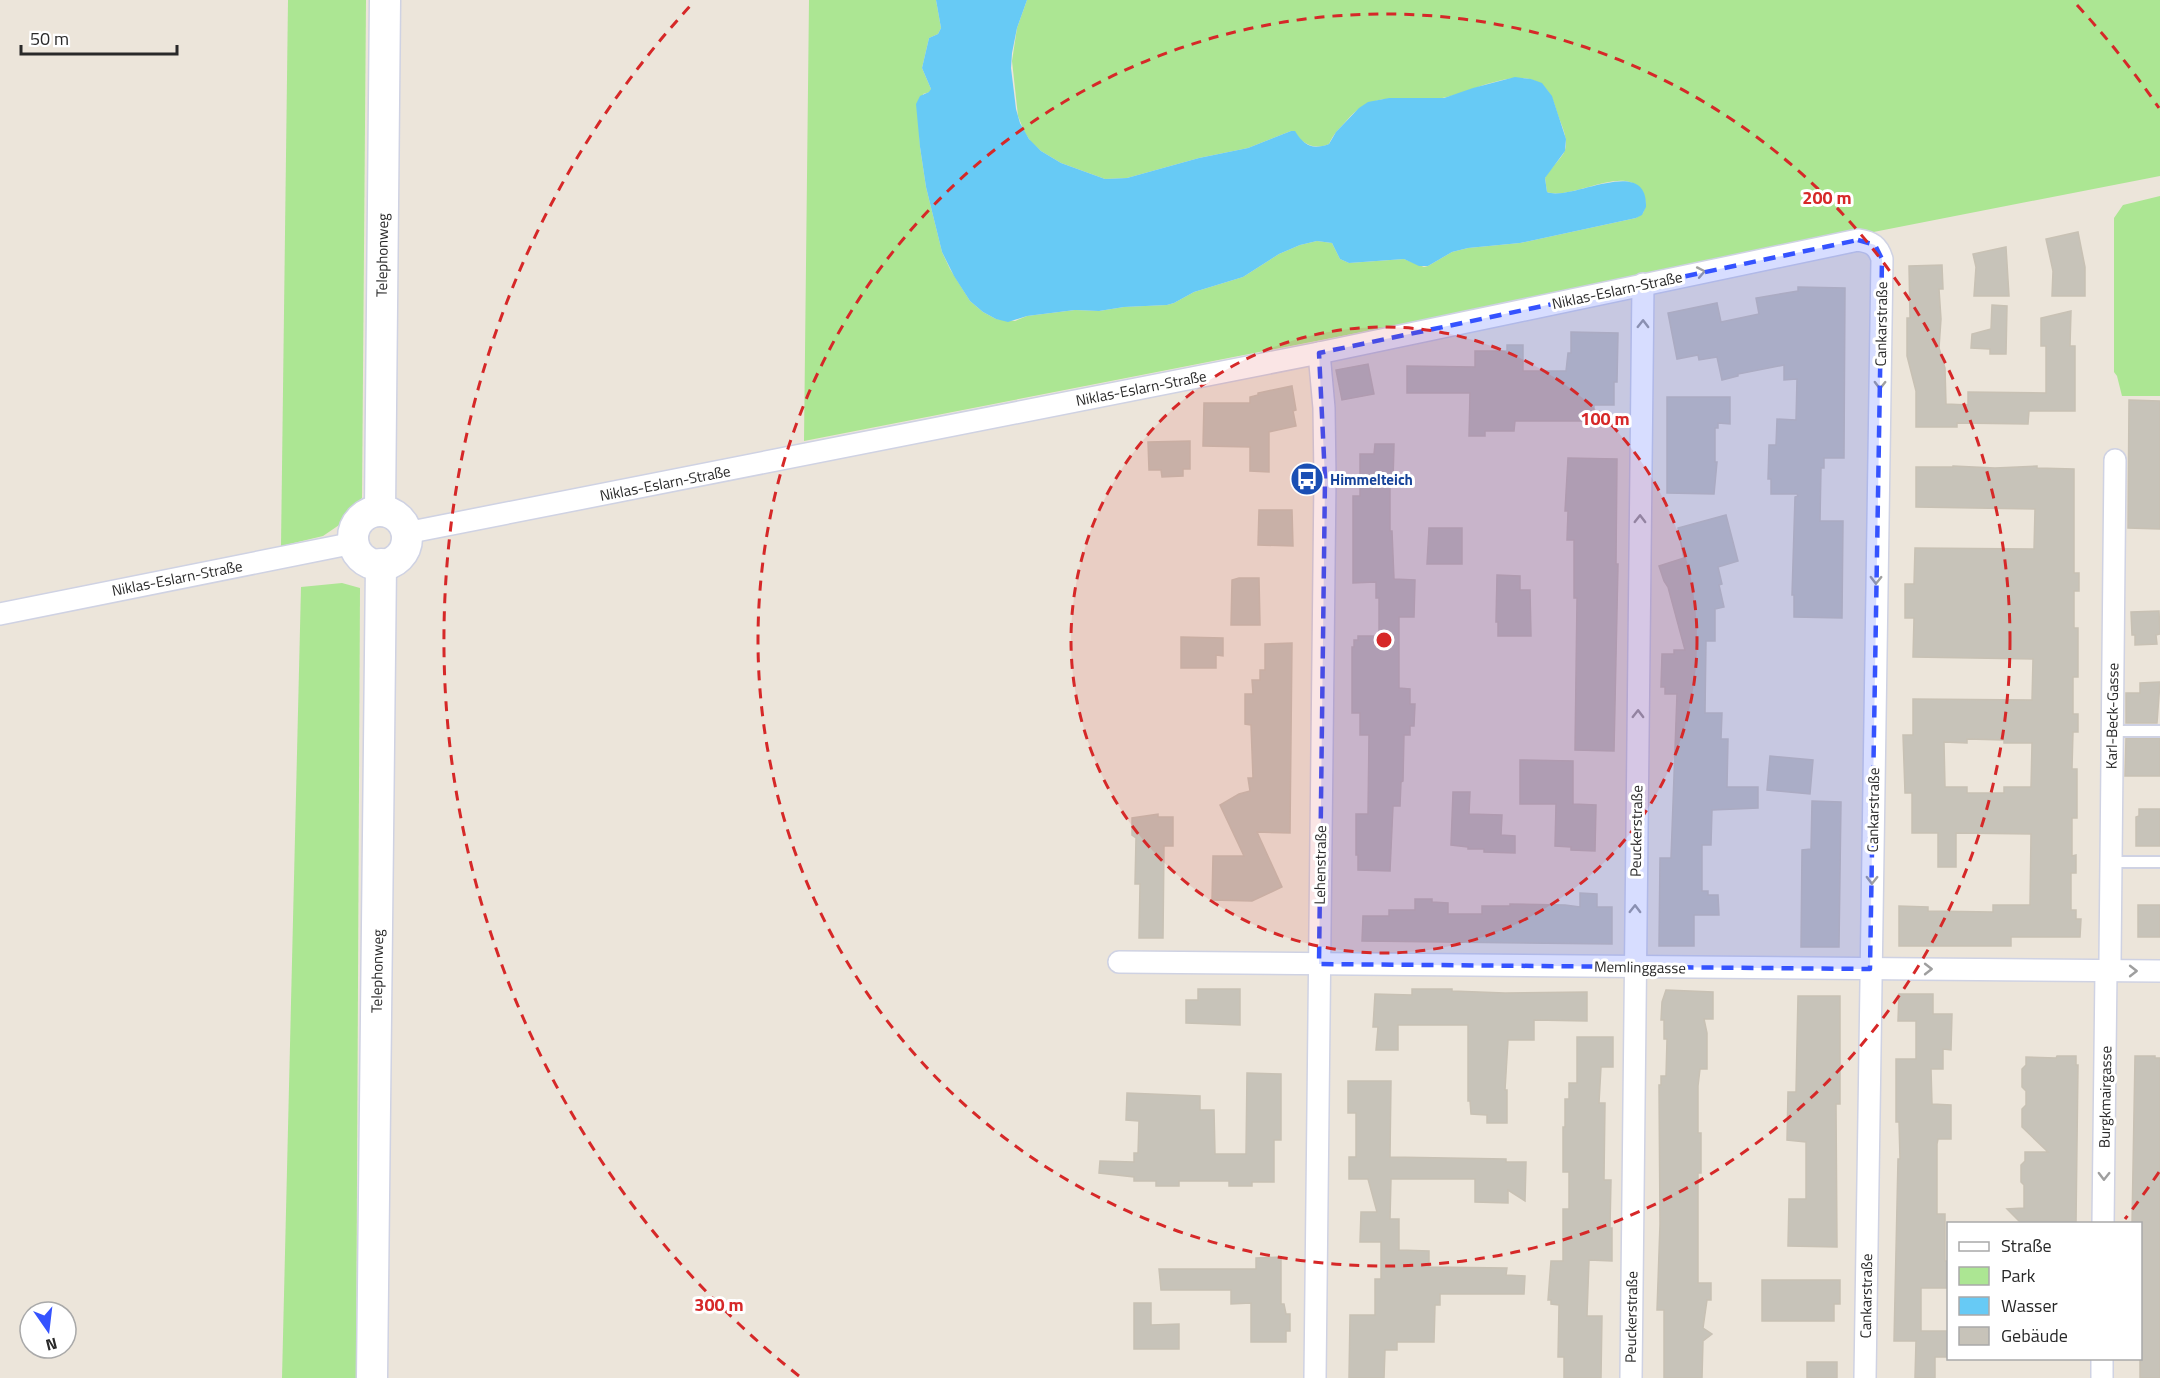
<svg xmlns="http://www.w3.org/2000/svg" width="2160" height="1378" font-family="'Titillium Web',sans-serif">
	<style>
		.green { fill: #ace693 }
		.water { fill: #67caf5 }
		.building { fill: #c7c3b9; stroke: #c8c1b4; stroke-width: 1.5; fill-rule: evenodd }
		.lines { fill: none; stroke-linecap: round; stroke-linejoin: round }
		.lane-casing { stroke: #cfd2e3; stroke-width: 14 }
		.street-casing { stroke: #cfd2e3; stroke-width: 24 }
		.secondary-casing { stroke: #cfd2e3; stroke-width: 33 }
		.lane { stroke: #fff; stroke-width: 10 }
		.street { stroke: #fff; stroke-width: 21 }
		.secondary { stroke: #fff; stroke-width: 30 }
		.oneway { stroke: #9f9f9f }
		.marked { fill: #3553ff; fill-opacity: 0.2; stroke: #3553ff; stroke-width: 4.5; stroke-dasharray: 12 8; stroke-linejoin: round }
		.ring { fill: none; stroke: #d62828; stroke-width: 3; stroke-dasharray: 10 8 }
		.labels { text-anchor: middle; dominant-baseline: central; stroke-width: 6; stroke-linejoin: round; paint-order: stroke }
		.street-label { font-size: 15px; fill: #292929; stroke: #fff }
		.transit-label { font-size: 15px; font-weight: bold; fill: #164399; stroke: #fff; text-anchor: start }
		.centre { fill: #d62828; stroke: #fff; stroke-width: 3 }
		.ring-label { font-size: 18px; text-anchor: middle; font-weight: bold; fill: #d62828; stroke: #fff; stroke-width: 6; stroke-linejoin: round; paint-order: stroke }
	</style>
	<rect width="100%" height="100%" fill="#ece5da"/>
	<g class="green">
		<polygon points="288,0 366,0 362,498 345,521 323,536 281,546"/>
		<path d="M 809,0 L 936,0 L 941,28 L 938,34 L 929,38 L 922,68 L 931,89 L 930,92 L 923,94 L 919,124 L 920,147 L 926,187 L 942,252 L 950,269 L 970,301 L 983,312 L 996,319 L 1015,321 L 1027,316 L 1075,310 L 1099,311 L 1124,307 L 1167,305 L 1174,303 L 1194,292 L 1243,277 L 1279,254 L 1300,245 L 1317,241 L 1332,243 L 1340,259 L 1349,263 L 1404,259 L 1424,267 L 1428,266 L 1452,252 L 1468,248 L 1520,243 L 1636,218 L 1643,213 L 1646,205 C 1640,153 1574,202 1547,192 L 1545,178 C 1549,170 1556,164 1561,157 C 1573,143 1560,124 1556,109 C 1542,53 1483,88 1447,97 C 1409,107 1381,84 1348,119 C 1341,127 1333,134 1329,144 C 1312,151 1304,143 1291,131 L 1248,148 L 1199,158 L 1127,178 L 1105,179 L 1061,163 L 1041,151 L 1031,142 L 1024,131 L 1018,116 L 1012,61 L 1017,28 L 1027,0 L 2160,0 L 2160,176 L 804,441 Z"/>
		<polygon points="2160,196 2160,396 2122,396 2117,376 2114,372 2114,218 2123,205"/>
		<polygon points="342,583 360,588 356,1378 282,1378 301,587"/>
	</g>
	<path class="water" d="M 936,0 L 1027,0 L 1017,28 L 1012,53 L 1011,68 L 1016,109 L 1020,123 L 1029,139 L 1041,151 L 1061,163 L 1105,179 L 1127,178 L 1199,158 L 1248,148 L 1291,131 L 1295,131 C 1304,146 1313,150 1329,144 L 1336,132 L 1359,108 L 1368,102 L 1389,98 L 1444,98 L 1473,88 L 1515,77 L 1531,79 L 1542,83 L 1552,96 L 1566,139 L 1565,151 L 1545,178 L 1547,192 C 1571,202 1648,153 1646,207 L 1642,215 L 1636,218 L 1520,243 L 1468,248 L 1452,252 L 1428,266 L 1419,266 L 1404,259 L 1349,263 L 1340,259 L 1332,243 L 1317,241 L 1300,245 L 1279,254 L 1243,277 L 1194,292 L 1174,303 L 1167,305 L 1124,307 L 1099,311 L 1075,310 L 1027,316 L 1008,322 L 996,319 L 983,312 L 970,301 L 954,276 L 942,252 L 926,187 L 920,147 L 916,104 L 920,96 L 929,92 L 931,89 L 922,68 L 929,38 L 938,34 L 941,28 Z"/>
	<g class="building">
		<polygon points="2078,232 2085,267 2085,296 2052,296 2053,271 2046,239"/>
		<polygon points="2006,247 2009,296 1974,296 1976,267 1973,254"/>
		<polygon points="1942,265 1943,289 1939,289 1941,319 1939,348 1945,368 1946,404 1968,405 1968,392 2046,393 2046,346 2041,346 2041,318 2071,311 2070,346 2075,346 2075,411 2029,411 2028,424 1957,423 1957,427 1916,427 1916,391 1907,356 1907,318 1910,318 1909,266"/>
		<polygon points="1798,287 1845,288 1844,458 1824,458 1824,468 1821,468 1820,521 1843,521 1842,618 1794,617 1794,595 1792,595 1795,497 1798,496 1797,494 1771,494 1771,479 1768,479 1769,445 1776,445 1777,419 1796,420 1797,379 1784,380 1784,365 1738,374 1738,376 1722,380 1717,357 1699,360 1698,355 1677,359 1668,313 1717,303 1721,322 1759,314 1756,298 1798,291"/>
		<polygon points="1992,305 2007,306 2006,354 1990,354 1990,349 1971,348 1972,334 1991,329"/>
		<polygon points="1571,332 1618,333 1617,382 1614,382 1614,405 1594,405 1594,421 1515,421 1514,431 1485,431 1485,436 1469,436 1470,393 1407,393 1407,366 1475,367 1475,351 1507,351 1507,345 1523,345 1523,371 1566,371 1568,353 1571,353"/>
		<polygon points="1368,364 1374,394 1342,400 1336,370"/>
		<polygon points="1292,386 1296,410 1293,411 1296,426 1269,432 1269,472 1250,471 1250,447 1203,446 1204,403 1250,403 1250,397 1258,395 1258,393"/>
		<polygon points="1667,397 1730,397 1730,424 1718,423 1718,428 1715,428 1715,462 1717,462 1714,494 1667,493"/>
		<polygon points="2129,400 2160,401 2160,529 2128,528"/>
		<polygon points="1190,441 1190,469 1183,469 1183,476 1162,477 1161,470 1149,470 1148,442"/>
		<polygon points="1375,444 1394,444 1393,482 1390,483 1390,531 1392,531 1394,579 1415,580 1414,617 1399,617 1399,688 1410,689 1410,704 1415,704 1414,726 1410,726 1410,735 1404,735 1403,781 1401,782 1400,806 1393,806 1390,871 1358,870 1358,855 1356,855 1356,814 1368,814 1369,735 1360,735 1360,713 1352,713 1352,647 1354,647 1354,640 1358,640 1358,636 1379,636 1379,598 1376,598 1376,582 1353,583 1353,496 1360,496 1360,454 1374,454"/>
		<polygon points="1568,458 1617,459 1616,564 1618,564 1614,751 1575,750 1577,598 1574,598 1574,540 1567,540 1568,511 1565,511"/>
		<path d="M 1953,466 L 1995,468 L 2037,466 L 2037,468 L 2074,469 L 2074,573 L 2079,573 L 2079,591 L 2074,591 L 2074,628 L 2078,628 L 2078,677 L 2073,677 L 2073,714 L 2078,714 L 2078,732 L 2073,732 L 2072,769 L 2077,769 L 2077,818 L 2072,818 L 2072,856 L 2076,855 L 2076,873 L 2071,873 L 2071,910 L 2076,910 L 2076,919 L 2081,919 L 2080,937 L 2011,937 L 2011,946 L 1899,946 L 1899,906 L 1928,907 L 1928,911 L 1993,912 L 1993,905 L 2030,905 L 2031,834 L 1956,833 L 1956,867 L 1938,867 L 1938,833 L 1912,833 L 1912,793 L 1905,793 L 1903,735 L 1913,735 L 1913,699 L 2032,700 L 2033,659 L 1913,657 L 1914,618 L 1905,618 L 1905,584 L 1914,584 L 1915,548 L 2034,549 L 2035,509 L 1916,507 L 1916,467 L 1953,467 ZM 1967,739 L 2004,740 L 2004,743 L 2032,743 L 2031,787 L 2004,787 L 2004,793 L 1967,793 L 1967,787 L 1945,787 L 1944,742 L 1967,743 Z"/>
		<polygon points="1259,510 1292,510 1293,546 1258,545"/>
		<polygon points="1726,515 1738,561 1718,567 1722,584 1719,585 1724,607 1715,609 1715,641 1706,641 1705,713 1722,713 1721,739 1728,739 1727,787 1758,787 1758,808 1712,810 1711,845 1702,845 1702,891 1708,891 1708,895 1718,895 1719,915 1694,915 1694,946 1659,946 1660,858 1671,858 1677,694 1665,694 1665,687 1661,687 1662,654 1674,654 1674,650 1685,650 1668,587 1664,581 1659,566 1684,558 1678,528"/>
		<polygon points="1429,528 1462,528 1462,564 1427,564"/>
		<polygon points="1497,575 1520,576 1520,590 1530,590 1531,636 1498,636 1498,622 1496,622"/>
		<polygon points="1239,578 1259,578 1260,625 1231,625 1232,580"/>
		<polygon points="2159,611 2160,634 2156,635 2157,644 2135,645 2135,635 2132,635 2131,612"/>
		<polygon points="1181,637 1223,638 1223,656 1216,655 1216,668 1181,668"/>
		<polygon points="1292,643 1290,833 1257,832 1282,887 1252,901 1212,900 1213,856 1244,856 1220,805 1239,794 1250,791 1248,778 1253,778 1251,725 1245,724 1245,694 1253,694 1252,680 1260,680 1260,670 1265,670 1265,644"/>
		<polygon points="2160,682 2157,723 2126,723 2126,693 2140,693 2140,683"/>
		<polygon points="2126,738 2160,738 2160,776 2125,776"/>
		<polygon points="1770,756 1813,760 1810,794 1767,790"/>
		<polygon points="1520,760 1573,761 1573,804 1596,805 1595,851 1571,850 1571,847 1555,846 1556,804 1520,804"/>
		<polygon points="1453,792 1470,792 1469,814 1502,815 1501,835 1515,836 1515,853 1484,852 1484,849 1468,849 1468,847 1451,845"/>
		<polygon points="1812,801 1841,802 1839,947 1801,947 1802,850 1811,849"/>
		<polygon points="2139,809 2160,809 2160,846 2136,846 2136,817 2139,816"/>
		<polygon points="1158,814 1158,817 1173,817 1173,846 1164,846 1163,938 1139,938 1140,884 1135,884 1136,838 1132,835 1132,818"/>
		<polygon points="1580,893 1597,894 1597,907 1612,907 1612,944 1362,941 1363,916 1389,916 1389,910 1415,910 1415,899 1432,899 1432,902 1448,903 1448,914 1482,914 1482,906 1510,906 1510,904 1565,905 1580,907"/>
		<rect x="2138" y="905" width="22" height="32"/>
		<polygon points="1198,989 1240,989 1240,1025 1186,1023 1186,1000 1198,1000"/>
		<polygon points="1412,989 1452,989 1452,991 1505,993 1587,992 1587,1021 1534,1020 1534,1040 1508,1040 1505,1090 1507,1090 1507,1123 1487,1123 1487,1115 1471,1114 1470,1101 1468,1101 1468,1025 1398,1025 1398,1050 1376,1050 1378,1027 1373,1027 1375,994 1412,995"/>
		<polygon points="1666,990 1713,992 1713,1019 1704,1019 1707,1033 1707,1069 1700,1069 1698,1086 1698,1133 1701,1133 1701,1173 1698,1173 1698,1283 1711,1283 1711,1300 1707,1300 1703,1328 1712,1334 1703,1341 1702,1378 1664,1378 1664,1310 1657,1310 1660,1224 1659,1085 1661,1085 1661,1076 1666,1076 1667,1039 1664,1039 1664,1020 1661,1020 1662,1002"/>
		<polygon points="1899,994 1933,994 1933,1014 1952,1014 1951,1050 1943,1049 1943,1069 1931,1069 1932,1104 1951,1105 1951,1139 1938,1139 1937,1144 1937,1214 1945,1214 1945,1261 1948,1261 1948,1288 1921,1288 1921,1331 1948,1331 1948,1357 1935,1357 1935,1378 1915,1378 1916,1341 1894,1341 1898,1159 1900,1159 1899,1122 1896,1122 1896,1059 1916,1059 1916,1021 1898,1021"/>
		<polygon points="1798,996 1840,996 1840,1104 1836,1104 1837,1247 1788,1246 1789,1199 1806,1199 1806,1142 1787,1140 1788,1092 1796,1092"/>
		<polygon points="1577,1037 1613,1037 1613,1067 1601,1067 1599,1103 1605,1103 1604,1180 1611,1180 1610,1228 1612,1228 1612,1261 1589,1260 1587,1316 1602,1316 1601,1378 1564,1378 1564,1357 1558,1357 1559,1305 1551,1304 1551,1300 1548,1300 1551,1261 1563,1261 1563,1209 1569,1209 1569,1172 1563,1172 1563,1127 1565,1127 1565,1099 1569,1099 1569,1083 1577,1083"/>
		<polygon points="2057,1056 2076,1056 2076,1065 2078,1065 2076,1224 2022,1224 2007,1209 2024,1208 2024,1185 2021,1182 2021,1165 2025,1161 2025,1152 2048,1152 2022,1127 2022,1109 2026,1105 2026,1091 2022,1087 2022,1069 2026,1065 2026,1057 2056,1058"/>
		<polygon points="2135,1056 2155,1056 2155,1058 2160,1058 2160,1378 2140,1378 2140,1224 2132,1224"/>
		<polygon points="1247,1073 1281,1074 1281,1140 1274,1140 1274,1182 1252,1182 1252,1186 1229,1186 1229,1181 1179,1181 1179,1186 1156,1186 1156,1181 1134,1181 1134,1177 1099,1173 1100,1161 1134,1162 1134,1153 1138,1153 1139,1121 1126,1120 1127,1093 1200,1096 1200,1110 1214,1110 1215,1154 1246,1154"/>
		<polygon points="1348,1081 1391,1081 1390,1157 1506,1159 1506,1162 1526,1162 1525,1201 1508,1190 1508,1203 1475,1202 1475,1179 1391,1179 1390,1219 1399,1219 1399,1250 1429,1251 1429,1267 1507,1268 1506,1275 1525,1276 1524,1294 1440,1294 1440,1305 1435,1305 1434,1342 1397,1342 1397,1350 1385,1350 1384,1378 1349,1378 1350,1315 1375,1315 1375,1279 1381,1279 1381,1242 1360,1242 1361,1212 1377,1212 1368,1179 1349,1179 1349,1157 1356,1157 1356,1113 1348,1113"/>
		<polygon points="1281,1257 1281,1304 1284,1304 1286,1314 1290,1314 1290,1331 1286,1331 1286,1342 1251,1342 1251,1303 1231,1304 1231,1290 1161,1290 1159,1269 1256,1269 1256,1258"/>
		<polygon points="1762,1280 1840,1280 1840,1304 1834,1304 1834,1321 1762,1321"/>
		<polygon points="1134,1303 1151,1303 1151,1325 1179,1324 1179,1349 1134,1349"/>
		<rect x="1807" y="1362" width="30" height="16"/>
	</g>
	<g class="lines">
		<defs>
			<g id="lane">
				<polyline points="2112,731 2160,731"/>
				<polyline points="2111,862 2160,862"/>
			</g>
			<g id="street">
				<path d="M 406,533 L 1319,353 L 1858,240 C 1872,242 1878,246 1882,259 L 1865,1378"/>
				<polyline points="0,614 354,543"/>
				<polyline points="1119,962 2160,971"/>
				<polyline points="2103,1224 2106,971 2110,962 2115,460"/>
				<polyline points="1315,1378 1325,478 1324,408 1319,353"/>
				<polyline points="1631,1378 1643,284"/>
				<polyline points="2102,1378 2102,1358"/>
			</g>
			<g id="secondary">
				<polyline points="380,511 385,0"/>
				<circle cx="380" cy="538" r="27"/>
				<polyline points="372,1378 381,564"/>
			</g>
		</defs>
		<use href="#lane" class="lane-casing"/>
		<use href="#street" class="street-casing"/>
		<use href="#secondary" class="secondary-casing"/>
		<use href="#lane" class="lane"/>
		<use href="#street" class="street"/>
		<use href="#secondary" class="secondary"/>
	</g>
	<defs><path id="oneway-chevron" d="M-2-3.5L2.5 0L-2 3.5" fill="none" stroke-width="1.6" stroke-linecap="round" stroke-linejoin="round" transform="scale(1.5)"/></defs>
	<g class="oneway">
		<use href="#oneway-chevron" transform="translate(1701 272) rotate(-11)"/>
		<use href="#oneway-chevron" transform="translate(1643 324) rotate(-89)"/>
		<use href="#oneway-chevron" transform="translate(1880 385) rotate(91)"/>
		<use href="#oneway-chevron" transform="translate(1640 519) rotate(-89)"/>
		<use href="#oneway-chevron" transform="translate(1876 580) rotate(91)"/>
		<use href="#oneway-chevron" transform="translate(1638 714) rotate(-89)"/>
		<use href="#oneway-chevron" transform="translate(1872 880) rotate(91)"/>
		<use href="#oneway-chevron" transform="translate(1635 909) rotate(-89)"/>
		<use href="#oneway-chevron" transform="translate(1928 969)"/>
		<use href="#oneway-chevron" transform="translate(2133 971)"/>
		<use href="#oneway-chevron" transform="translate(2104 1176) rotate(91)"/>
	</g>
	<path class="marked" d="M 1858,240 L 1875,245 L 1882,259 L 1870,969 L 1319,964 L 1325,478 L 1319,353 Z"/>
	<circle cx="1384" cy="640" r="313" fill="#d62828" fill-opacity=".12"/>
	<g class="ring">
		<circle cx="1384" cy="640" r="313"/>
		<circle cx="1384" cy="640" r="626"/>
		<path d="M2159 1172A940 940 0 0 1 2125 1219M799 1376A940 940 0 0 1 691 5M2077 5A940 940 0 0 1 2159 108"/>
	</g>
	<defs>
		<symbol id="bus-disc" viewBox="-11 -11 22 22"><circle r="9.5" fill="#1a4fb4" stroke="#fff"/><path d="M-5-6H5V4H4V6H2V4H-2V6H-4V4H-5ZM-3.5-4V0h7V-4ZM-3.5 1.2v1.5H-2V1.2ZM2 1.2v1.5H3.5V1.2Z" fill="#fff"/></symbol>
	</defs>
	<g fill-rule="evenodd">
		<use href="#bus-disc" x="1288" y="460" width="38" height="38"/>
	</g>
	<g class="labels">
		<g class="street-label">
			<text transform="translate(382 255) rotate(-89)">Telephonweg</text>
			<text transform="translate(1617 290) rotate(-12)">Niklas-Eslarn-Straße</text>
			<text transform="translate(1881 324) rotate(-89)">Cankarstraße</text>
			<text transform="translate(1141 388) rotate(-11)">Niklas-Eslarn-Straße</text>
			<text transform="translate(665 483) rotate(-11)">Niklas-Eslarn-Straße</text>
			<text transform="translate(177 578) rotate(-11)">Niklas-Eslarn-Straße</text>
			<text transform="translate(2112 716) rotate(-89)">Karl-Beck-Gasse</text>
			<text transform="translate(1873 810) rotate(-89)">Cankarstraße</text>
			<text transform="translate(1636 831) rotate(-89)">Peuckerstraße</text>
			<text transform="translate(1320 865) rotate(-89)">Lehenstraße</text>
			<text transform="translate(1640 967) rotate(1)">Memlinggasse</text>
			<text transform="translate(377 971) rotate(-89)">Telephonweg</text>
			<text transform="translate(2105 1097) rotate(-89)">Burgkmairgasse</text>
			<text transform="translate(1866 1296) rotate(-89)">Cankarstraße</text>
			<text transform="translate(1631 1317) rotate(-89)">Peuckerstraße</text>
		</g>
		<g class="transit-label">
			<text x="1330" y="479">Himmelteich</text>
		</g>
	</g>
	<circle cx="1384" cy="640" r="9" class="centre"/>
	<g class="ring-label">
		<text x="1827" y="204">200 m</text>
		<text x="1605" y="425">100 m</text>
		<text x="719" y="1311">300 m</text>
	</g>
	<rect x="1947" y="1222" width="195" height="138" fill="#ffffff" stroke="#a9a9a9" stroke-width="1.5"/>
	<rect x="1959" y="1242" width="30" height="9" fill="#ffffff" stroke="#a9a9a9" stroke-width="1.5"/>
	<text x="2001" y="1252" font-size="18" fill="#292929">Straße</text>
	<rect x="1959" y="1267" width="30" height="18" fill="#ace693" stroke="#a9a9a9" stroke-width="1.5"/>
	<text x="2001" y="1282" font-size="18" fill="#292929">Park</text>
	<rect x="1959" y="1297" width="30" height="18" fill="#67caf5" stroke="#a9a9a9" stroke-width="1.5"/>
	<text x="2001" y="1312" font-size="18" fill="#292929">Wasser</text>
	<rect x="1959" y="1327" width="30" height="18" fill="#c7c3b9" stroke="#a9a9a9" stroke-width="1.5"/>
	<text x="2001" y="1342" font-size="18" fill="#292929">Gebäude</text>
	<g transform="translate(48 1330) rotate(166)"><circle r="28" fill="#ffffff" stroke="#a9a9a9" stroke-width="1.5"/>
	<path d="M0-4.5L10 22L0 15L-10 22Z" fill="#3553ff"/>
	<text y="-9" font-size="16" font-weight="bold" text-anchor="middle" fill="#292929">N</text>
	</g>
	<path d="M21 45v9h156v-9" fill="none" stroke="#292929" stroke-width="3"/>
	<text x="30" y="45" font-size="18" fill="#292929" stroke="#ffffff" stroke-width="4.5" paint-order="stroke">50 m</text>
</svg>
